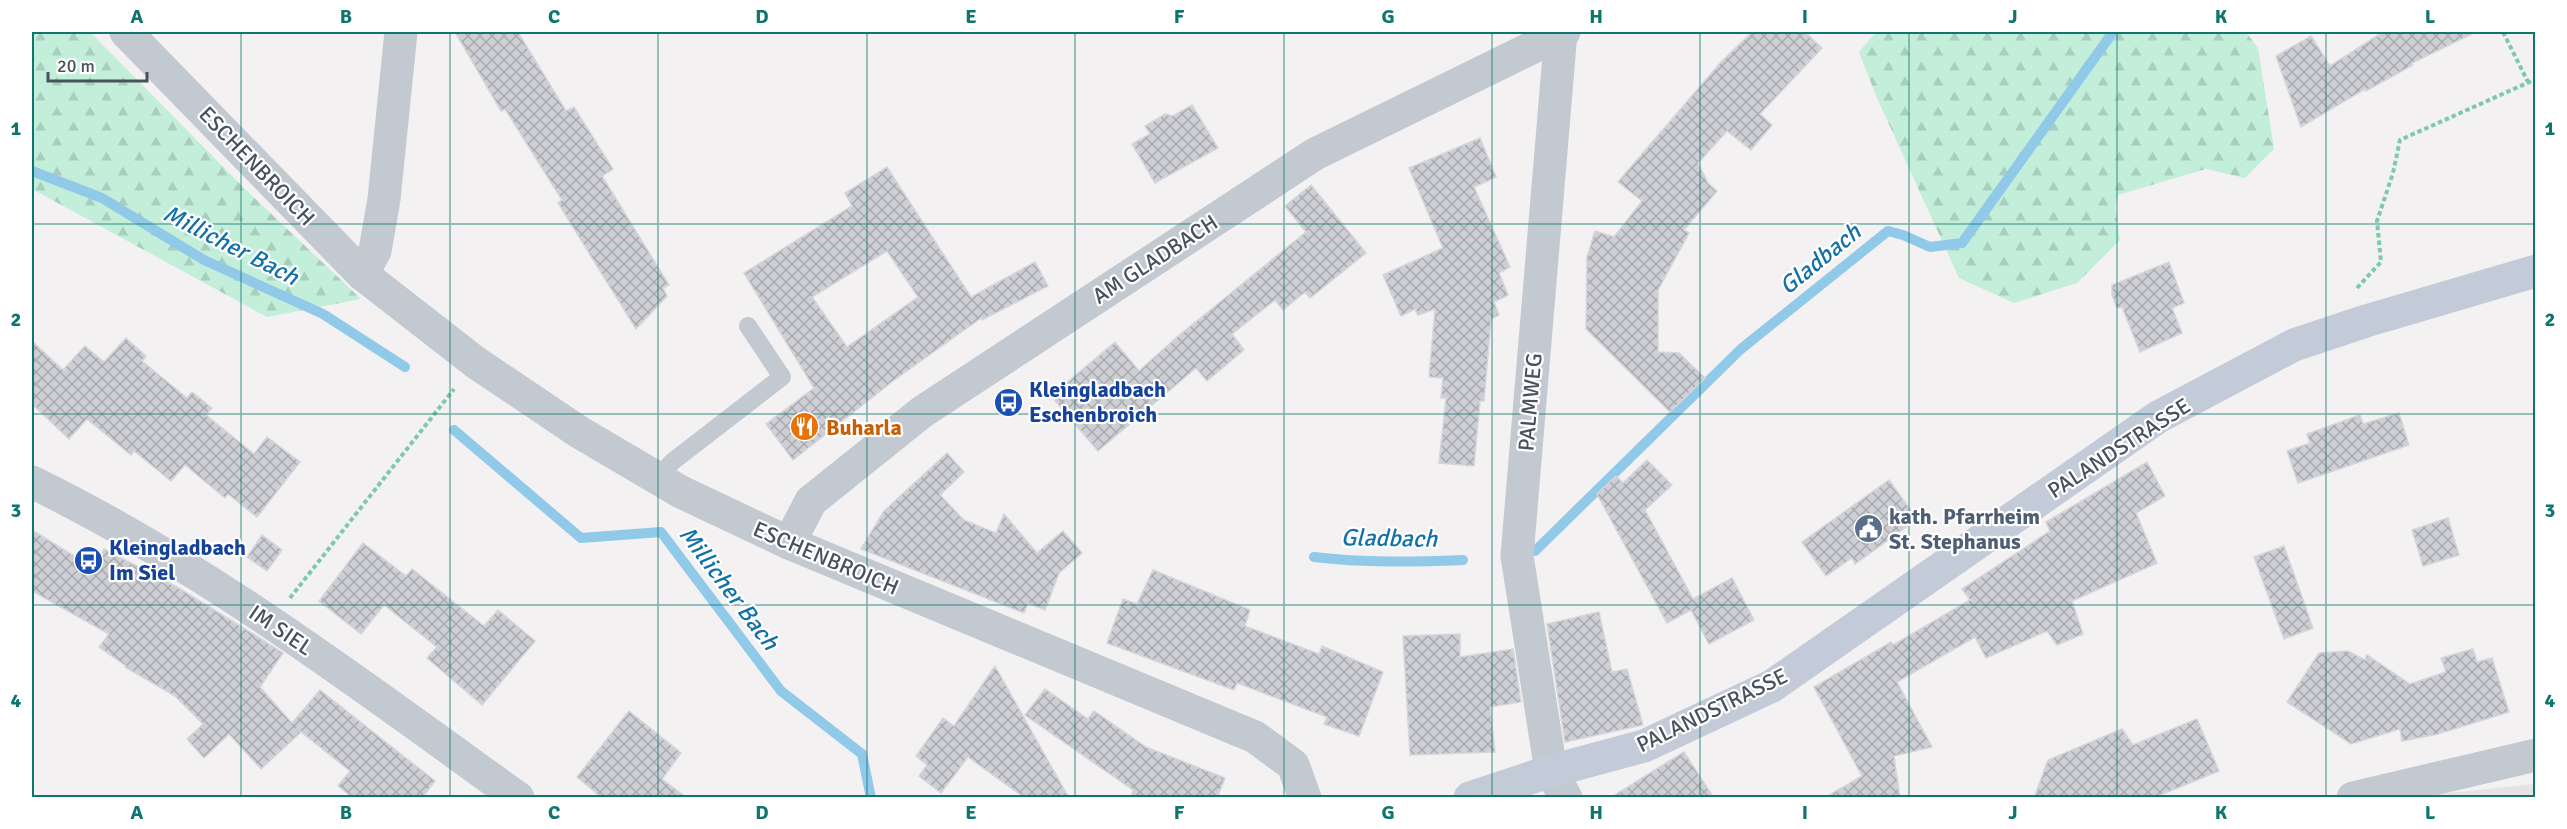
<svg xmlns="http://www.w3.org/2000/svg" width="2567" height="829" font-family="Signika,sans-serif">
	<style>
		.education { fill: #e4e2e2 }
		.forest { fill: url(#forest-firs) }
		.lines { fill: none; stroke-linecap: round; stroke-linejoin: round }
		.stream { stroke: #91c9e9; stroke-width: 10 }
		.building { fill: url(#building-cross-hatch); stroke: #d5d6dc; stroke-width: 1.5; fill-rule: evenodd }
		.path { stroke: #7bcab0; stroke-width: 4; stroke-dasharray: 4.5 3; stroke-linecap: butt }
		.service { stroke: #c2c9d1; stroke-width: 18 }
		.minor { stroke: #c2c9d1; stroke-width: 33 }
		.tertiary { stroke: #c2c9d1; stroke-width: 33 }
		.secondary { stroke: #c4cbd8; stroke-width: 33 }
		.grid { fill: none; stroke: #0f766e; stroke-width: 1.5; stroke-opacity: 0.55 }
		.labels { text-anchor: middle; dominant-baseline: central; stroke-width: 4.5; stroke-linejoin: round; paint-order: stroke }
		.street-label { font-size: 22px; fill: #49515d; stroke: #fff }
		.transit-label { font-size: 22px; font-weight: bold; fill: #164399; stroke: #fff; text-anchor: start }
		.food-label { font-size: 22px; font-weight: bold; fill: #c56008; stroke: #fff; text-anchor: start }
		.service-label { font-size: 22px; font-weight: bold; fill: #4e5e75; stroke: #fff; text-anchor: start }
		.water-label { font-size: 24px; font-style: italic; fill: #1371a7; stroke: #fff }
		.neatline { fill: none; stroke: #0f766e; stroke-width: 2 }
		.grid-label { font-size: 20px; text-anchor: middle; font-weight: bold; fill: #0f766e }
	</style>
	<defs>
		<pattern id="forest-firs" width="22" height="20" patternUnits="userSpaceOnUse" patternTransform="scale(1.5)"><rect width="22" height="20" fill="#c2eeda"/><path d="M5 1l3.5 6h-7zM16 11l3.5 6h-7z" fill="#a8cebe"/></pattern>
		<pattern id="building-cross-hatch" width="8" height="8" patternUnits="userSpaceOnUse" patternTransform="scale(1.5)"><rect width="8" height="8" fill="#cecfd5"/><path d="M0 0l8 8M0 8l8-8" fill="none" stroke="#a9aab0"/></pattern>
	</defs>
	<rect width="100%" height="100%" fill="#f3f1f1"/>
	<polygon class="education" points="2535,784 2535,797 2415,798 2429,795"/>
	<g class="forest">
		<polygon points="32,32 90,32 244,188 361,299 267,317 32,189"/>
		<polygon points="1876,32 2246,32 2258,48 2274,149 2245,178 2206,169 2118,195 2115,206 2120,240 2077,283 2014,303 1959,278 1877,98 1859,52"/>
	</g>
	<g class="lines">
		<g class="stream">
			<polyline points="32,171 102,198 204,260 323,314 405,367"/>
			<polyline points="454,430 581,538 661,532 781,691 862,754 871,798"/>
			<polyline points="1535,551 1741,349 1888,231 1903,235 1930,247 1962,243 2113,32"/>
			<path d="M 1314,557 C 1364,563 1413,562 1463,560"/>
		</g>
	</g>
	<g class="building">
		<polygon points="455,32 518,32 566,111 574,107 613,169 602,176 669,285 663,288 667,296 636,329 558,203 562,200 505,109 501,111"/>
		<polygon points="1752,32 1805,32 1822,48 1760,114 1772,125 1751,150 1727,131 1698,163 1708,183 1717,191 1684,230 1689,233 1658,290 1658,352 1679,353 1705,378 1670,412 1586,329 1587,257 1595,231 1614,237 1642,201 1618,182 1721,62"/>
		<polygon points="2383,32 2476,32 2412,63 2413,65 2366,91 2365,89 2301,127 2276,56 2311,36 2330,66"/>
		<polygon points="1192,105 1218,148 1155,183 1132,144 1150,134 1145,126 1165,114 1173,116"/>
		<polygon points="1480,138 1496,177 1474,187 1510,267 1499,273 1508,295 1494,302 1499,315 1491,319 1484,401 1480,401 1474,466 1439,463 1446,398 1441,398 1443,378 1429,377 1435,309 1418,315 1415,309 1401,316 1383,275 1443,248 1409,168"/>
		<path d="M 887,167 L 971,297 L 1035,262 L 1048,286 L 982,320 L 981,318 L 893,381 L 793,460 L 766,424 L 814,388 L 744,273 L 852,206 L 845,193 ZM 887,251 L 918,297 L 847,347 L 812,297 Z"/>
		<polygon points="1311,185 1366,253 1310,298 1305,292 1283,310 1275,300 1232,334 1244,350 1207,381 1196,368 1098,451 1051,396 1115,342 1139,371 1177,337 1306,232 1285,206"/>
		<polygon points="2169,262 2184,303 2172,308 2182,333 2140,352 2122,307 2117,308 2112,295 2112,285"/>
		<polygon points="126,338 146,356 142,361 187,398 192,392 212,408 206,415 254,454 267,437 300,462 257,517 228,494 225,498 185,465 171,481 134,451 131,455 87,419 69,439 32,404 32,341 63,370 85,346 104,362"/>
		<polygon points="2399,413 2409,445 2298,483 2287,451 2310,443 2307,434 2360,415 2363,424"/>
		<polygon points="947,453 964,472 940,495 964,520 996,533 1004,514 1037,553 1063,531 1082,553 1059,573 1045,610 1028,603 1024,613 861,549 884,511"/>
		<polygon points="1647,460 1672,485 1645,510 1693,599 1732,578 1754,620 1709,644 1691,610 1667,623 1597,494 1616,476 1623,483"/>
		<polygon points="2147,462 2165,496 2136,513 2157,563 2072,601 2083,634 2057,645 2047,631 1986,658 1975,637 1897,682 1932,747 1894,756 1900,798 1824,798 1862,776 1814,687 1891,642 1893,645 1970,600 1962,589 2050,531 2046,522"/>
		<polygon points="1889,480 1917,519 1855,564 1852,558 1826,576 1802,542"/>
		<polygon points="2448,518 2459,555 2423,566 2412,530"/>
		<polygon points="32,530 95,569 104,549 177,587 255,635 283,653 260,687 292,723 320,690 435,781 422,798 353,798 338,786 350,771 296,728 301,732 261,769 229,734 204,758 187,739 203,724 175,696 125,667 126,666 99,647 109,634 32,591"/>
		<polygon points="262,535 282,550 267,571 247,557"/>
		<polygon points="363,543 406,576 412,569 484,626 498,610 535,641 482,705 427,658 437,647 384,605 361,634 319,601"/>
		<polygon points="2284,546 2313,628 2284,639 2254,557"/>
		<polygon points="1153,570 1250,610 1245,626 1319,654 1322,646 1383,672 1359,736 1324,724 1327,717 1237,683 1234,690 1107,643 1123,599 1137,604"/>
		<polygon points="1599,612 1612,672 1627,669 1643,725 1565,742 1547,624"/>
		<polygon points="1460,634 1460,657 1513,649 1521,702 1490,707 1495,752 1410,755 1403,636"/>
		<polygon points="2473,649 2477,662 2492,658 2509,712 2438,734 2402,741 2400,729 2351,744 2287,702 2319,653 2348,651 2365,660 2367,655 2410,684 2446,672 2441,658"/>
		<polygon points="995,666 1069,798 1025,798 968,757 941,793 919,776 927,765 916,756 943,718 954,726"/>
		<polygon points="1045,689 1088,719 1094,711 1146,747 1225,778 1217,798 1131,798 1133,790 1025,715"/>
		<polygon points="629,711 681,753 662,779 687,798 602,798 577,777"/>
		<polygon points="2197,719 2219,771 2153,798 2034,798 2048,760 2122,729 2133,745"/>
		<polygon points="1684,752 1714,798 1610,798 1666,763"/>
	</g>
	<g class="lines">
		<g class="path">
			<polyline points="2503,32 2528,82"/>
			<polyline points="2357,288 2381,262 2377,221 2393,173 2400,140 2536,79"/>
			<polyline points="290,598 454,389"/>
		</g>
		<polyline class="service" points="658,479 672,462 782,377 748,326"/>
		<g class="minor">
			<polyline points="362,274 375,251 384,199 401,32"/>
			<path d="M 32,482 C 206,567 361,685 518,798"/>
			<polyline points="789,543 811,501 922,412 1315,154 1564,32"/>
			<polyline points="1551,771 1517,556 1561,32"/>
			<polyline points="2353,798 2536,755"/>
		</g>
		<g class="tertiary">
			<polyline points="126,32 362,274 475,362 579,432 681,492 789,543 1255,737 1293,765 1305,798"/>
			<polyline points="1551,771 1566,798"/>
		</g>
		<polyline class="secondary" points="1470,798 1551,771 1644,746 1772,686 2158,417 2294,345 2366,321 2536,271"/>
	</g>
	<path class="grid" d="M 241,32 L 241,798M 450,32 L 450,798M 658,32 L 658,798M 867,32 L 867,798M 1075,32 L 1075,798M 1284,32 L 1284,798M 1492,32 L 1492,798M 1700,32 L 1700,798M 1909,32 L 1909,798M 2117,32 L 2117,798M 2326,32 L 2326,798M 32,224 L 2536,224M 32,414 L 2536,414M 32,605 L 2536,605"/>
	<defs>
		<symbol id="bus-disc" viewBox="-11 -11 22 22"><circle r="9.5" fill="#1a4fb4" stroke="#fff"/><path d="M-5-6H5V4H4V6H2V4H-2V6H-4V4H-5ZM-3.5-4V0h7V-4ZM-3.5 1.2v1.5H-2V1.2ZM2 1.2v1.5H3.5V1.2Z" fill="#fff"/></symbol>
		<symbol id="restaurant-disc" viewBox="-11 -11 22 22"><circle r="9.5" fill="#e8710a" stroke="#fff"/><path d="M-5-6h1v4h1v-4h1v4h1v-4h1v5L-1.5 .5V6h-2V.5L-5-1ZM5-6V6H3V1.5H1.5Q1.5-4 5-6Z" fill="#fff"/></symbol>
		<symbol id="civic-disc" viewBox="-11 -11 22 22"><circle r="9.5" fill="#5c6f8a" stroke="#fff"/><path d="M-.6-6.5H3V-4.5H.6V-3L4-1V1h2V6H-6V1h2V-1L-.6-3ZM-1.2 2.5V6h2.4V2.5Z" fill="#fff"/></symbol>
	</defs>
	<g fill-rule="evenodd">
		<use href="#bus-disc" x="992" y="386" width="33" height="33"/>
		<use href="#restaurant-disc" x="788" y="410" width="33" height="33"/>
		<use href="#civic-disc" x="1852" y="512" width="33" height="33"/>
		<use href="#bus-disc" x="72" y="544" width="33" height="33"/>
	</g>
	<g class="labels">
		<g class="street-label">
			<text transform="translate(257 166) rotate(46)">ESCHENBROICH</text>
			<text transform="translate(1155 259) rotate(-33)">AM GLADBACH</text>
			<text transform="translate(1530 402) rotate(-85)">PALMWEG</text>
			<text transform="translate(2119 448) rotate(-33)">PALANDSTRASSE</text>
			<text transform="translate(826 558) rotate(23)">ESCHENBROICH</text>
			<text transform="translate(281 630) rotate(34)">IM SIEL</text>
			<text transform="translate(1712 710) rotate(-26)">PALANDSTRASSE</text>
		</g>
		<g class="transit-label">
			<text x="1029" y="389">Kleingladbach<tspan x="1029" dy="25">Eschenbroich</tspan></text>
			<text x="109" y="547">Kleingladbach<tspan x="109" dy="25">Im Siel</tspan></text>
		</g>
		<g class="food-label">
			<text x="826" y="427">Buharla</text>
		</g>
		<g class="service-label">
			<text x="1889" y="516">kath. Pfarrheim<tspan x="1889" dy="25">St. Stephanus</tspan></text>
		</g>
		<g class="water-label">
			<text transform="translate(231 245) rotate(27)">Millicher Bach</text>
			<text transform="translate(1820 259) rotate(-39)">Gladbach</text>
			<text transform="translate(1389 538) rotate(1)">Gladbach</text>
			<text transform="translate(729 588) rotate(53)">Millicher Bach</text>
		</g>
	</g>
	<rect width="2567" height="829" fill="none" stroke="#ffffff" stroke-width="66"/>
	<path d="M48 72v9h99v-9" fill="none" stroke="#49515d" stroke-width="3"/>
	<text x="57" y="72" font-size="18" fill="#49515d" stroke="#ffffff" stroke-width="4.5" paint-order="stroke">20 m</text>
	<rect x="33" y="33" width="2501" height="763" class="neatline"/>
	<g class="grid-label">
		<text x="137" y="23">A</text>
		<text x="346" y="23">B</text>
		<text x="554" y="23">C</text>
		<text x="762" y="23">D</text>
		<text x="971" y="23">E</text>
		<text x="1179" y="23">F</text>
		<text x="1388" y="23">G</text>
		<text x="1596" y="23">H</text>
		<text x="1805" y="23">I</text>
		<text x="2013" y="23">J</text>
		<text x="2221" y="23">K</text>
		<text x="2430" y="23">L</text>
		<text x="16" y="135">1</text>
		<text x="2550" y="135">1</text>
		<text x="16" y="326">2</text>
		<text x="2550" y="326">2</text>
		<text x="16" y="517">3</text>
		<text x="2550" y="517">3</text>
		<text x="16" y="707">4</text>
		<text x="2550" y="707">4</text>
		<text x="137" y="819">A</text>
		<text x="346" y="819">B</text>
		<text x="554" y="819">C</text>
		<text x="762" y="819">D</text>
		<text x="971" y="819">E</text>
		<text x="1179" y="819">F</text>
		<text x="1388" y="819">G</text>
		<text x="1596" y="819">H</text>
		<text x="1805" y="819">I</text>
		<text x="2013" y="819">J</text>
		<text x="2221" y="819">K</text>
		<text x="2430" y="819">L</text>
	</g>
</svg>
